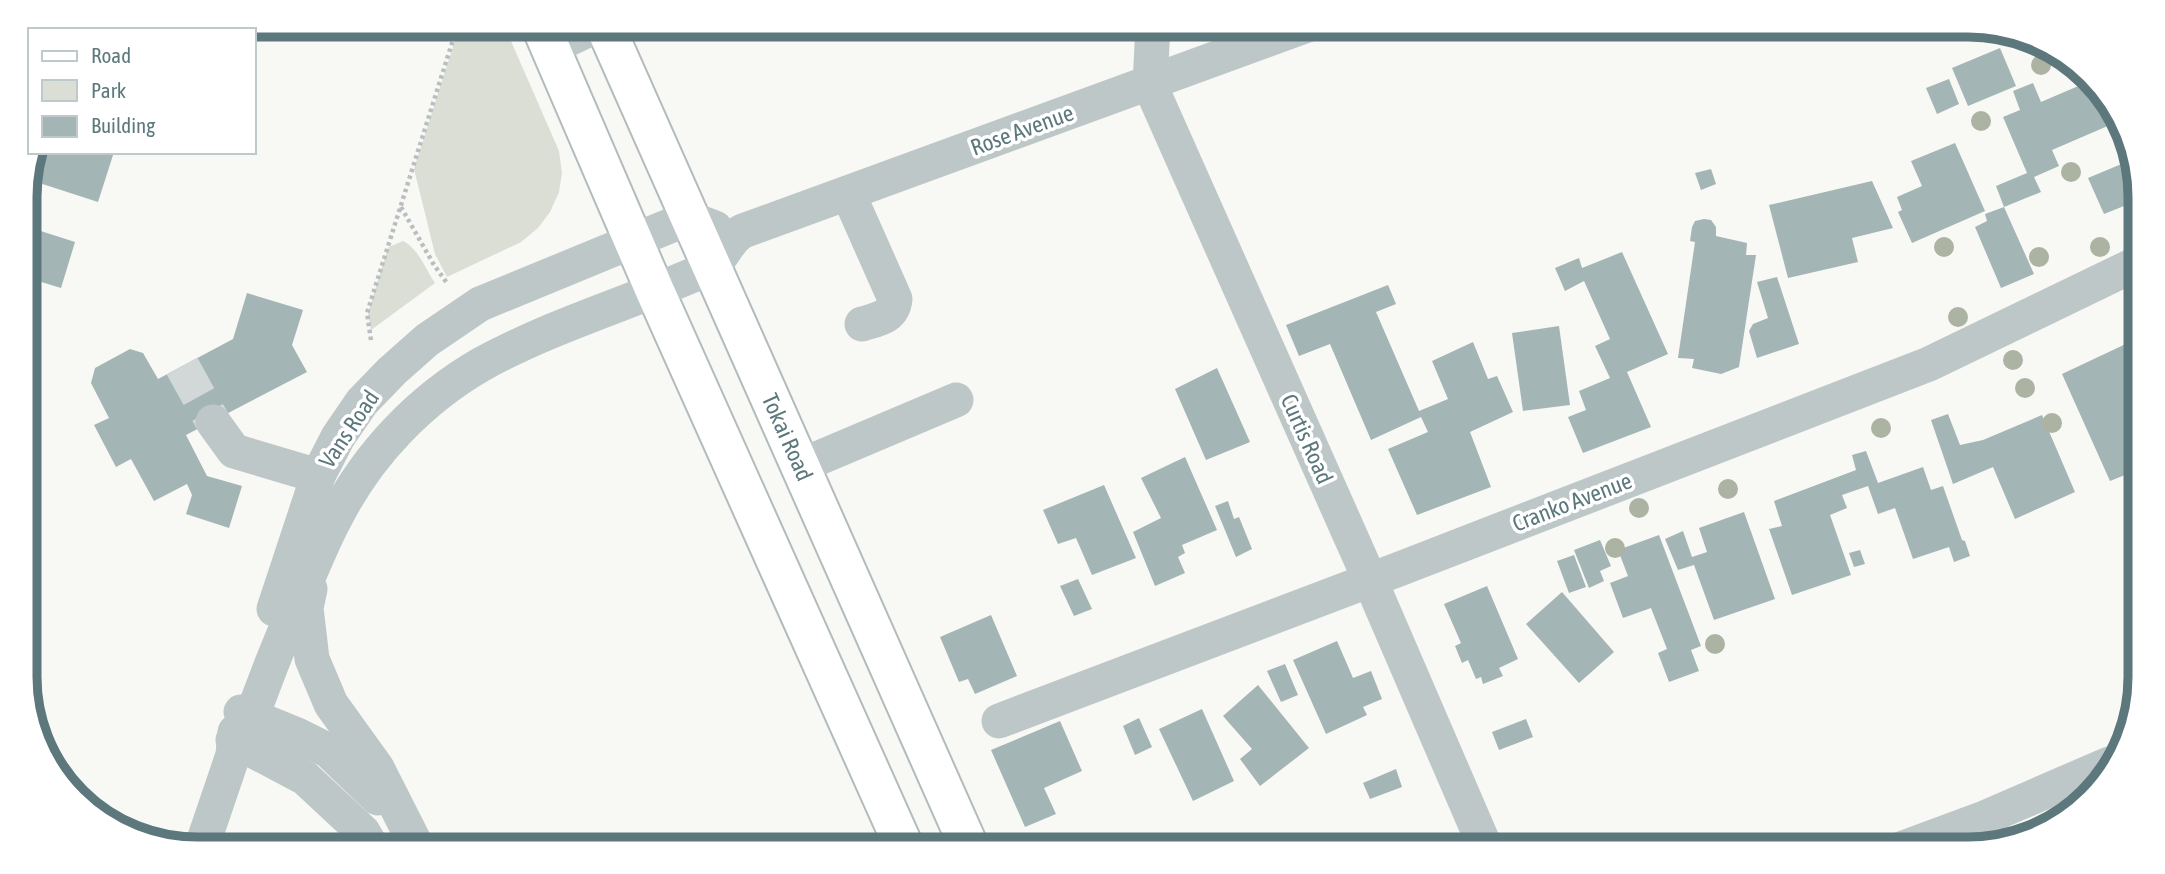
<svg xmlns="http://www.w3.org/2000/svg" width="2165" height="874" font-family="'Asap Condensed',sans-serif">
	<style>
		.green { fill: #daded4 }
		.building { fill: #a4b5b6 }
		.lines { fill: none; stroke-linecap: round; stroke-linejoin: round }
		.minor-tunnel { stroke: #d1d8d7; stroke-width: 35; stroke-dasharray: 35 18; stroke-linecap: butt }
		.major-casing { stroke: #b2bbbd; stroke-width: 42 }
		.path { stroke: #b9bfc0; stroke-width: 4.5; stroke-dasharray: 3.5 3.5; stroke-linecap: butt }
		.minor { stroke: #bec7c8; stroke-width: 35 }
		.major { stroke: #fff; stroke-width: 38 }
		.tree { fill: #acb3a3 }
		.labels { text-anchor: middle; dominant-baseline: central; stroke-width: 7; stroke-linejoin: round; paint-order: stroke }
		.street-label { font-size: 23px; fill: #5c787d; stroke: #fff }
		.rim { fill: none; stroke: #5c787d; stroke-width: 9 }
	</style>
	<rect width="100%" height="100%" fill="#f8f8f5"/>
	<g class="green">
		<polygon points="460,25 504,25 559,151 562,173 559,192 550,212 538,228 521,242 447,277 435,254 414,169"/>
		<path d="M 403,241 C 418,248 426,270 435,283 L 371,330 L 368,313 L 386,254 L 389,247 Z"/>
	</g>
	<g class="building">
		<polygon points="2000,48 2016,86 1968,106 1952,68"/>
		<polygon points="1949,79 1959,104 1937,114 1926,88"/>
		<polygon points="2090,81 2105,92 2117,122 2052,150 2059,166 2034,177 2041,192 2004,207 1996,186 2027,173 2003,117 2020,110 2013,91 2033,83 2041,102"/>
		<polygon points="1955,143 1985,211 1912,243 1898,212 1902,210 1897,197 1922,186 1911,161"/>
		<polygon points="34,152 114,152 98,202 27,179"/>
		<polygon points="2131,160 2139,178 2139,200 2104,214 2088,178"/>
		<polygon points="1711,169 1716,184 1701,190 1695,173"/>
		<polygon points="1872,181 1893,228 1852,238 1858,262 1788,278 1769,205"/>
		<polygon points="2004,207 2034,274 2001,288 1975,227 1987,221 1985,214"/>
		<polygon points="1704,219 1711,220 1716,227 1716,236 1747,243 1746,255 1756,255 1739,367 1721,374 1692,368 1694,359 1678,358 1695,242 1690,241 1692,227 1695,221"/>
		<polygon points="25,226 75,242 61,288 25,277"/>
		<polygon points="1622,252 1668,354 1627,372 1651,427 1583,453 1568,417 1586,410 1579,391 1610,378 1595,346 1610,339 1584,281 1565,291 1555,268 1579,258 1582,268"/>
		<polygon points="1777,277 1799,344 1757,358 1749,331 1753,324 1768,318 1757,282"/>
		<polygon points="1388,285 1396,304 1376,312 1419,411 1448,399 1432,361 1473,342 1488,379 1497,376 1513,412 1470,432 1491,487 1417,515 1388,449 1428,432 1421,417 1371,440 1330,344 1299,356 1286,325"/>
		<polygon points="247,293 303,310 292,345 307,372 186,435 207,476 242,486 229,528 186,514 192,495 187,484 154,501 131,459 116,467 94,425 109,418 91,383 95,368 130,349 143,353 158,379 233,339"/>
		<polygon points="1559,326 1570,405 1523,411 1512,333"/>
		<polygon points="2137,331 2135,471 2110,481 2062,374 2130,342 2127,335"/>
		<polygon points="1217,368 1250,442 1206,460 1175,389"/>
		<polygon points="1948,414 1960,445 1983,440 2042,415 2075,492 2015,519 1993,467 1953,484 1931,420"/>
		<polygon points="1866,451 1878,483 1923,467 1931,490 1943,486 1962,540 1965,541 1970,556 1954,562 1949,547 1913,559 1895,508 1878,514 1868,486 1842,495 1847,508 1830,515 1851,575 1792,595 1769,529 1782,526 1774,501 1856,470 1852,455"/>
		<polygon points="1185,457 1217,530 1182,545 1185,553 1178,557 1185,573 1155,586 1133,532 1161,518 1141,478"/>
		<polygon points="1104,485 1136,558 1092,575 1076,538 1058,544 1043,510"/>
		<polygon points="1228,501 1234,519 1239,517 1252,549 1236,557 1215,506"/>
		<polygon points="1744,512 1775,599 1714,620 1694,565 1678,570 1665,539 1683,531 1692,557 1707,552 1699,528"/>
		<polygon points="1659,535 1701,646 1691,650 1699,671 1669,682 1658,653 1667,649 1651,608 1623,618 1610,583 1628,576 1618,550"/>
		<polygon points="1600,540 1611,566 1600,571 1604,581 1589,588 1574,550"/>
		<polygon points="1860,550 1865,564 1854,567 1849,553"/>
		<polygon points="1574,555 1586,587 1569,593 1557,561"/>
		<polygon points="1078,579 1092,609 1074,616 1060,586"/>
		<polygon points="1487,586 1518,659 1499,668 1503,676 1483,684 1481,677 1476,679 1468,660 1462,663 1455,646 1461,643 1444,604"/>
		<polygon points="1562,592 1614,652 1579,683 1526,624"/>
		<polygon points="991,615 1017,676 975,694 968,679 959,682 940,637"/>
		<polygon points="1337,641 1353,678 1371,671 1382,699 1363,707 1367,715 1326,734 1293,660"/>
		<polygon points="1285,664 1298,695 1281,702 1267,671"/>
		<polygon points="1258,685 1309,748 1260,786 1240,759 1252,749 1223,716"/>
		<polygon points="1202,709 1234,781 1193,801 1159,729"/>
		<polygon points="1139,718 1152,747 1135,755 1123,726"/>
		<polygon points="1526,719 1533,737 1499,750 1492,732"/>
		<polygon points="1060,721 1082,771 1044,788 1056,814 1025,827 991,750"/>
		<polygon points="1396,769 1402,787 1370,799 1363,783"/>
	</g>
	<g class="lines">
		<polyline class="minor-tunnel" points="182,366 213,422"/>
		<defs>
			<g id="major">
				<polyline points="540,24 655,291 905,849"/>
				<path id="s1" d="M 604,24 L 970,849"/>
			</g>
		</defs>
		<use href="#major" class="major-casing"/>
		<g class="path">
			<polyline points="401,207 434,265 447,283"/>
			<polyline points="371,340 367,313 458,24"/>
		</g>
		<g class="minor">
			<polyline points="1153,24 1150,85 1370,580 1486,849"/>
			<polyline points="550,48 600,24"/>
			<path d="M 848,193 L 895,299 C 893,318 878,319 862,324"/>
			<polyline points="213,422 234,451 318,476"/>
			<polyline points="800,466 956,400"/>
			<polyline points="310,589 306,608 312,659 331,704 377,768 418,849"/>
			<polyline points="274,609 318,476 338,437 362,402 392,371 427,340 480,304 689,218 715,228"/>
			<polyline points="241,712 297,735 329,751 378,798"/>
			<polyline points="999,721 1402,568 1929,364 2138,263"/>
			<polyline points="233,740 305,778 363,832 373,849"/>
			<path d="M 233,755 L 242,745 C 261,689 282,636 306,582 C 316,560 325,536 337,515 C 369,453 421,399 482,364 C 553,325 633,302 707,269 C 723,261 727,239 743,231 L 1310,24"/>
			<polyline points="201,849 233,755 235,732"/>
			<polyline points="1901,849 1982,819 2109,764"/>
		</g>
		<use href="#major" class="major"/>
	</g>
	<g class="tree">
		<circle cx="2041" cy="65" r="10"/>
		<circle cx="1981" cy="121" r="10"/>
		<circle cx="2071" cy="172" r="10"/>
		<circle cx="1944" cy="247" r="10"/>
		<circle cx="2100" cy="247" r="10"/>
		<circle cx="2039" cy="257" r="10"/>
		<circle cx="1958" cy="317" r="10"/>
		<circle cx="2013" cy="360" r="10"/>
		<circle cx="2025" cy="388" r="10"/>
		<circle cx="2052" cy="423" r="10"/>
		<circle cx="1881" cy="428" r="10"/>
		<circle cx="1728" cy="489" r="10"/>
		<circle cx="1639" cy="508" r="10"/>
		<circle cx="1615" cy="548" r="10"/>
		<circle cx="1715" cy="644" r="10"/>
	</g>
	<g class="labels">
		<g class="street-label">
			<text transform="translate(1022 130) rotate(-20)">Rose Avenue</text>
			<text transform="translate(349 429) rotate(-56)">Vans Road</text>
			<text stroke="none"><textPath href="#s1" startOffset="452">Tokai Road</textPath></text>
			<text transform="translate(1307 439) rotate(66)">Curtis Road</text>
			<text transform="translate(1572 502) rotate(-21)">Cranko Avenue</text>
		</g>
	</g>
	<path d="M0 0H2165V874H0ZM197 37H1968A160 160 0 0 1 2128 197V677A160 160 0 0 1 1968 837H197A160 160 0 0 1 37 677V197A160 160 0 0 1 197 37Z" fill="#fff" fill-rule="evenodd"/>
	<path class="rim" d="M197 37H1968A160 160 0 0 1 2128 197V677A160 160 0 0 1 1968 837H197A160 160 0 0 1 37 677V197A160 160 0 0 1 197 37Z"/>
	<rect x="28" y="28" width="228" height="126" fill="#ffffff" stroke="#bec9cb" stroke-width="2"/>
	<rect x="42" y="51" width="35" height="10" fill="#ffffff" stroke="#bec9cb" stroke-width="2"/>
	<text x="91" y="63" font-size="21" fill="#5c787d">Road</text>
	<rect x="42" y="80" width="35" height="21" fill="#daded4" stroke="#bec9cb" stroke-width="2"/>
	<text x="91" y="98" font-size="21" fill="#5c787d">Park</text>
	<rect x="42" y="116" width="35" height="21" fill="#a4b5b6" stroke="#bec9cb" stroke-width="2"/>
	<text x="91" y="133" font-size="21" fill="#5c787d">Building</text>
</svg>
